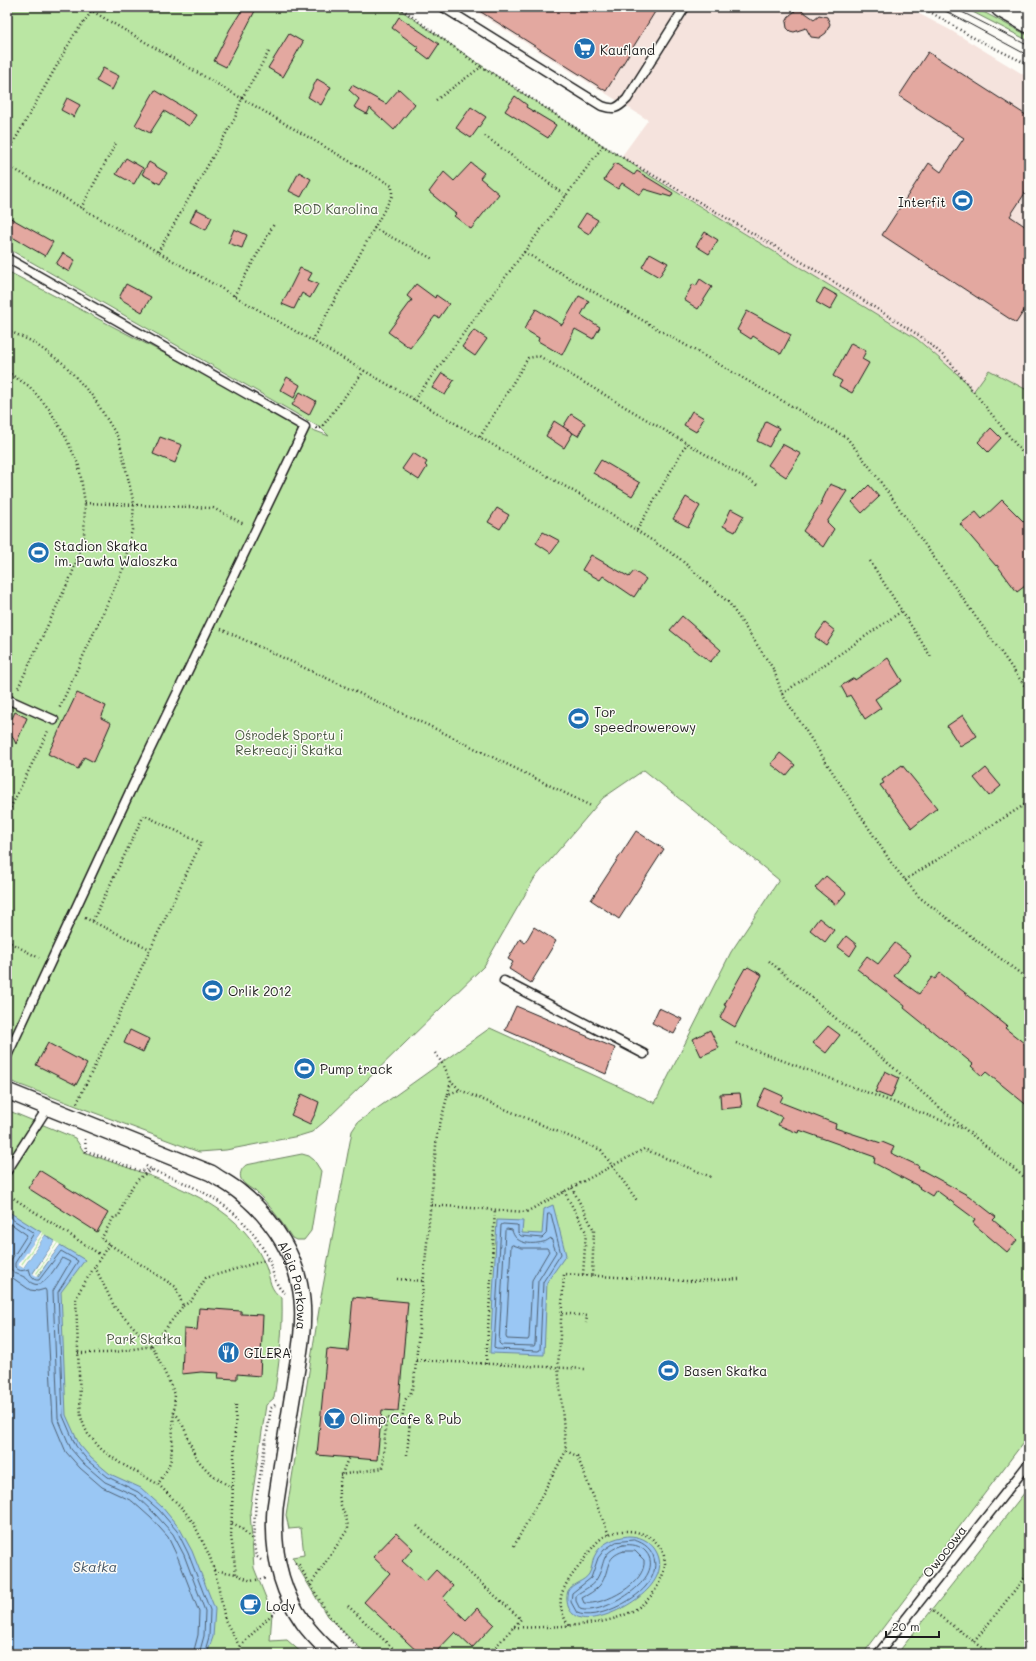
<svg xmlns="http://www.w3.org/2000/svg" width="1036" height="1661" font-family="Mali,sans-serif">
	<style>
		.built { fill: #f5e3dd }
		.green { fill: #bae6a3; stroke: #6b8160 }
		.water { fill: #9ac7f4; stroke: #68839e }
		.pier { fill: #fdfcf7 }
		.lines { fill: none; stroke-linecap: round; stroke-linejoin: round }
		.shore { stroke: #4e6072; stroke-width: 1 }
		.building { fill: #e3a8a0; stroke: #1c1c1c }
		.lane-casing { stroke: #1c1c1c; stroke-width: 11 }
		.street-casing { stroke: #1c1c1c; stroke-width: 18 }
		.secondary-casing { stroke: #1c1c1c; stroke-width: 24 }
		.path { stroke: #1c1c1c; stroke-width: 2.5; stroke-dasharray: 1 3; stroke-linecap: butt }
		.lane { stroke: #fdfcf7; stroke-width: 8 }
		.street { stroke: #fdfcf7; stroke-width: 15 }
		.secondary { stroke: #fdfcf7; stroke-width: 21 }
		.tram { stroke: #1c1c1c; stroke-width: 1 }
		.labels { text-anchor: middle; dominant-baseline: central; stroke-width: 3; stroke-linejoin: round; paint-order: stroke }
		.poi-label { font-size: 13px; fill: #1c1c1c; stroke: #fdfcf7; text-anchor: start }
		.park-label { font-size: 13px; fill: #4b5944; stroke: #fdfcf7 }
		.street-label { font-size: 13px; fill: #1c1c1c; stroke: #fdfcf7 }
		.water-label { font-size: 14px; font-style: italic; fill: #485868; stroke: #fdfcf7 }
	</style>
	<rect width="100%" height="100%" fill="#fdfcf7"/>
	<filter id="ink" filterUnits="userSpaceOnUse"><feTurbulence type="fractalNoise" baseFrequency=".025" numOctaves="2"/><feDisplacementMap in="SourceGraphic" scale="8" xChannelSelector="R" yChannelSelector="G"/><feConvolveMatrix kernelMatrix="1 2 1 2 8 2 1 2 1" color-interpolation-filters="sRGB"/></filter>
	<g filter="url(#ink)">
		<polygon class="built" points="469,7 906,7 950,30 1029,78 1029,391 974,392 964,380 917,339 621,157 648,120"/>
		<g class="green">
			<polygon points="7,7 396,7 516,89 652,177 917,339 964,380 973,392 989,370 1029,391 1029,1435 863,1654 366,1654 327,1616 292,1557 304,1555 301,1528 289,1529 286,1515 321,1297 352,1131 358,1122 490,1028 655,1103 731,952 779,880 644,770 603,798 534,879 484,966 324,1122 312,1132 299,1136 226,1150 199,1152 7,1080 7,271 305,427 329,436 321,428 7,248"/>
			<polygon points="963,7 974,7 1029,36 1029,41"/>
			<path d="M 7,1110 L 75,1138 L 84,1152 C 133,1171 208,1190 244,1231 C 253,1241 260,1253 266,1267 C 271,1281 269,1289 282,1298 C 283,1334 279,1363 274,1398 L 266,1405 L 250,1511 L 254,1568 L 272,1613 L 270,1641 L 287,1640 L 303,1654 L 7,1654 Z"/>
			<path d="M 302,1154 L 309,1156 L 314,1160 L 321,1171 L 311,1231 L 304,1240 L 296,1240 L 292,1238 C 281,1221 270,1205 255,1191 C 250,1188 243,1184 241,1179 C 239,1173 242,1168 246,1165 Z"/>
			<polygon points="1029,1487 1029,1654 897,1654"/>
		</g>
		<g class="water">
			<polygon points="553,1205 566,1255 547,1282 544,1355 490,1353 497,1220 523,1221 522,1233 542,1234 544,1209"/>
			<polygon points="9,1212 41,1232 19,1265 23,1268 45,1235 55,1241 33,1273 38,1276 60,1245 85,1260 61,1292 66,1415 79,1444 91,1458 110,1474 141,1488 162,1507 180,1529 192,1551 215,1609 213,1637 207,1654 7,1654 7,1214"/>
			<path d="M 628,1536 C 639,1536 648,1540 654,1548 C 677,1580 624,1612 598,1617 C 586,1620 573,1620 568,1606 C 567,1602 566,1596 568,1591 C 572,1583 584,1582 589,1574 C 592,1569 592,1563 594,1557 C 600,1543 614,1538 628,1536 Z"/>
		</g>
		<g class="pier">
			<polygon points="41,1232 43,1233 21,1264 22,1265 44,1234 45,1235 23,1268 18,1265"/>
			<polygon points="55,1241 57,1243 36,1273 37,1274 58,1243 60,1245 37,1276 33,1274"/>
		</g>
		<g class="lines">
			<g class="shore">
				<polygon points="548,1214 551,1214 561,1254 543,1282 540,1350 538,1351 496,1349 494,1347 501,1225 503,1224 517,1225 518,1226 518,1233 521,1236 542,1238 546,1234"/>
				<path d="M 7,1216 L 34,1233 L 15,1263 L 15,1267 C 21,1273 23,1270 29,1269 C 31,1274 31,1281 39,1280 L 61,1251 L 78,1261 L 58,1292 L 63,1416 L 76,1446 L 88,1461 L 108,1477 L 138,1492 L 159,1510 L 177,1531 L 188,1553 L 210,1610 L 209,1637 L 204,1654"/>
				<path d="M 7,1221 L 27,1235 L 11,1260 L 11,1269 C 15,1275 19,1274 24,1277 C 28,1278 29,1283 34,1284 C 45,1288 56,1266 62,1258 L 70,1262 L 53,1291 L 58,1418 L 71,1449 L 84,1464 L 105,1482 L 136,1496 L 155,1514 L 173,1534 L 184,1555 L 205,1611 L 204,1636 L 199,1654"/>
				<path d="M 507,1229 L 512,1230 C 515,1244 530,1245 543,1242 C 546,1242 549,1239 551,1238 L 556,1252 L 538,1281 L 535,1344 L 534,1346 L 501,1345 L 499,1343 L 505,1231 Z"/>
				<polygon points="513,1245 522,1248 547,1248 549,1251 532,1280 529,1338 528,1340 507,1339 506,1337 511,1246"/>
				<polyline points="7,1274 30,1290 38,1291 45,1289 46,1291 53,1421 66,1452 80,1468 102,1487 132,1501 151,1518 168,1537 178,1558 199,1612 198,1635 193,1654"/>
				<path d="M 634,1540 C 657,1546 661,1569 646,1586 C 634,1601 596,1621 577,1613 L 571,1602 L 572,1593 L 591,1578 L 598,1558 L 604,1550 L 616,1542 Z"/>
				<path d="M 623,1545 C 632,1544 640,1545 646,1552 C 668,1578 602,1617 580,1609 L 576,1601 L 576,1595 C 583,1590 591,1587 596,1580 C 607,1563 598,1553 623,1545 Z"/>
				<path d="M 624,1551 L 635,1551 L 644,1560 C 647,1583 604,1606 584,1603 L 582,1598 C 589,1594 595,1591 600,1585 C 611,1571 603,1557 624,1551 Z"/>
			</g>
		</g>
		<g class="building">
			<polygon points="244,7 257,7 226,67 214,61 230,29"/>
			<polygon points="473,7 658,7 606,91"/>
			<polygon points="793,7 797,7 814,19 819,15 827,17 830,24 826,33 819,38 811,37 806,28 794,32 790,31 787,28 786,22 790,15 795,11"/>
			<polygon points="399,17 439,44 429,59 417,50 419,48 392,28"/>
			<polygon points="289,34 303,42 283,77 268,68"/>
			<polygon points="928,52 1029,117 1029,187 1010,216 1029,229 1029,303 1016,323 882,235 929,163 941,172 964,138 899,96"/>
			<polygon points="103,68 119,76 112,90 96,81"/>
			<polygon points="317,79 331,87 321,105 308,97"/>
			<polygon points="352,85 386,104 399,89 415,104 394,130 370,108 367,114 354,107 359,99 349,90"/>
			<polygon points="155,90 196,115 189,126 164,111 150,133 135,125"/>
			<polygon points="515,96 527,105 526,107 556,125 548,138 505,111"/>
			<polygon points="67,98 80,105 74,117 61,110"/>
			<polygon points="471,107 486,117 471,138 456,128"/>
			<polygon points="126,158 143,168 134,184 116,174"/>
			<polygon points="149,162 167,173 160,184 142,174"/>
			<polygon points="471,163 484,173 480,178 499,194 471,229 454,216 456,214 429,192 444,172 454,181"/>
			<polygon points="615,163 634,175 637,171 673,193 671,197 644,189 640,195 622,183 618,189 604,180"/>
			<polygon points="299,172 311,179 301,197 289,191"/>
			<polygon points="196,209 212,217 206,230 190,222"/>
			<polygon points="586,213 598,220 589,234 577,227"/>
			<polygon points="7,216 53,242 45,256 7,234"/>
			<polygon points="234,229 247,235 242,248 228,243"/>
			<polygon points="705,232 718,240 709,254 696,246"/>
			<polygon points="63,253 75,260 69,272 56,264"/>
			<polygon points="650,253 668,263 659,277 642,267"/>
			<polygon points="300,268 312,273 308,280 318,284 310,298 302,293 294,309 282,304"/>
			<polygon points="700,279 712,287 698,309 684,300 693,284 696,286"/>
			<polygon points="126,284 151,297 142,312 119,298"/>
			<polygon points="416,284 435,298 436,295 449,304 439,318 435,316 410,348 388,332 412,300 407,296"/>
			<polygon points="824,288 838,296 830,310 816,302"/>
			<polygon points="579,296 589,301 581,315 600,327 593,339 575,329 562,355 538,341 539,338 524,329 536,309 562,325"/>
			<polygon points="747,311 791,335 781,354 753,336 751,339 737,330"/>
			<polygon points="474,330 487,339 475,356 462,347"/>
			<polygon points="851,343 866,351 862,359 869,363 852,393 839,386 842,381 833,376"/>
			<polygon points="442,373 454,380 445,395 432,388"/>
			<polygon points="287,377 300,385 294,398 280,390"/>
			<polygon points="300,392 316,401 309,415 292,405"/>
			<polygon points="692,411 704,418 696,432 684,425"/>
			<polygon points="571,414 585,423 578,436 563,427"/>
			<polygon points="554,421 573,433 564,448 546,436"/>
			<polygon points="766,421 779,428 769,447 757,441"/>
			<polygon points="991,428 1001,438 988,452 978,442"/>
			<polygon points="160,437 182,445 175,463 153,454"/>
			<polygon points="782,444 801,454 786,477 768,465"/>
			<polygon points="413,453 427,462 425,465 427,467 419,480 402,469"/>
			<polygon points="601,460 640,483 632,496 593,473"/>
			<polygon points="830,484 847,491 827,522 834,529 823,547 803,531 820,505"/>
			<polygon points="869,485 879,497 862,513 852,502"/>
			<polygon points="686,497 700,506 688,527 673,519"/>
			<polygon points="1002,500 1029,527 1029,583 1017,592 997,565 996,566 960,524 976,512 982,519"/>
			<polygon points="497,508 509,515 500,529 488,522"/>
			<polygon points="731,509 744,516 735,532 723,526"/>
			<polygon points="543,532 560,541 551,553 536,543"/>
			<polygon points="591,555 629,577 634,571 646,579 634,597 603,576 600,580 582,570"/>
			<polygon points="682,616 721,650 710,662 670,630"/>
			<polygon points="825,623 835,631 826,645 815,637"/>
			<polygon points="888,658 902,681 875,699 881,708 865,719 850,695 847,697 841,686 854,678 855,680"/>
			<polygon points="77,693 106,706 101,718 111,723 94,762 84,757 78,769 48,754"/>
			<polygon points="15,712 27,718 16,744 8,727"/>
			<polygon points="963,715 977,736 960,746 947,726"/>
			<polygon points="780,753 795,765 786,776 771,764"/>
			<polygon points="902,765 937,808 912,828 880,785 884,783 882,780"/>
			<polygon points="986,768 1001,786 989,796 974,778"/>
			<polygon points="636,831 664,849 619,919 591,900"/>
			<polygon points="826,876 846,893 836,905 815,888"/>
			<polygon points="819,918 834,930 825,942 810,930"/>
			<polygon points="534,927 556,941 531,983 509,969 513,962 508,959 520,939 525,943"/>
			<polygon points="846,936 857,945 850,956 838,947"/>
			<polygon points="895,943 911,955 894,976 919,994 932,977 935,979 940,973 1007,1026 1005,1028 1029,1047 1029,1107 986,1072 982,1076 971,1066 973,1064 904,1008 905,1006 857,969 867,956 878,964"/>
			<polygon points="748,967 762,975 735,1027 720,1018 726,1006 724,1005 745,968 746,969"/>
			<polygon points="516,1006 615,1048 606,1074 505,1030"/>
			<polygon points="659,1008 682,1019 674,1034 652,1023"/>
			<polygon points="828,1026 840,1035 826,1053 813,1043"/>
			<polygon points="130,1030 149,1039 143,1052 124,1043"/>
			<polygon points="710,1030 719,1048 701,1056 693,1039"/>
			<polygon points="48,1043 87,1064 76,1085 36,1065"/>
			<polygon points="885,1071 899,1078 891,1098 875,1092"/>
			<polygon points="765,1088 783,1096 780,1102 836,1124 835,1128 881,1143 882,1142 894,1147 891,1153 919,1166 918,1168 969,1196 996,1217 993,1220 1017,1240 1007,1252 975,1225 973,1222 975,1219 936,1190 932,1196 919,1188 920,1187 874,1163 875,1157 799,1130 798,1133 778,1125 782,1117 757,1105"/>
			<polygon points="740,1093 742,1107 721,1109 720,1094"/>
			<polygon points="302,1094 319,1102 316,1112 310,1124 291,1115"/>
			<polygon points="39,1170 108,1213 97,1232 28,1188"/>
			<polygon points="353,1297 408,1302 398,1411 382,1410 377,1460 317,1455 327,1349 348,1351"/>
			<polygon points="199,1308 241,1311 241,1314 263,1315 260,1376 237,1374 237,1379 218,1378 219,1373 201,1372 182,1374 184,1329 197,1330"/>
			<polygon points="396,1533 413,1549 402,1561 425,1582 436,1570 453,1586 443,1598 466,1620 477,1608 494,1624 472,1648 455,1632 434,1654 420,1654 364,1602 390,1573 373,1557"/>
		</g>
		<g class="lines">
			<defs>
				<g id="lane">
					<path d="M 443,7 L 602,106 C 614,110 617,109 627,99 L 685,7"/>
					<polyline points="7,258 305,427 133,785 7,1056"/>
					<polyline points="7,699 54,720"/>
					<polyline points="504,981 644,1054"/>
					<polyline points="7,1171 48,1107"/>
					<polyline points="878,1654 1029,1463"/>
				</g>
				<g id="street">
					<path id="s1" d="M 7,1091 L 211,1173 C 221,1180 233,1186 242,1194 C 274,1220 298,1258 302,1300 C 305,1329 298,1359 294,1387 C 287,1428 281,1468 275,1508 C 272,1549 279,1588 303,1622 C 311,1634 322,1644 332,1654"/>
				</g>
				<polyline id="secondary" points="1002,7 1029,22"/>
			</defs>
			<use href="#lane" class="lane-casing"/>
			<use href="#street" class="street-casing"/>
			<use href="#secondary" class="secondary-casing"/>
			<g class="path">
				<polyline points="87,7 92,11 92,7"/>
				<polyline points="399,7 481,67"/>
				<polyline points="922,7 972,37 1029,65"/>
				<polyline points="436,100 481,67 508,83 603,146 807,265 920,336 936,349 950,362 1029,461"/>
				<polyline points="485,136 566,196"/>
				<polyline points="7,154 74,35 92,11 392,186 392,196 312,341"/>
				<polyline points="7,165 599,506 679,558 729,603 774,670 782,694 892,864 919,897 1029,980"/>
				<polyline points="81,208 116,143"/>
				<polyline points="374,228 433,259"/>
				<polyline points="158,252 235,118 242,98 270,50"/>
				<polyline points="524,252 847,438 872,470 1029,692"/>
				<polyline points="234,296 274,224"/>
				<polyline points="7,330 31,341 64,364 94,398 119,439 134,504 132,530 123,569 59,709"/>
				<polyline points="7,372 29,386 49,409 65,436 79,466 85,503 84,538 72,574 17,690"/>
				<polyline points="414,400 603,146"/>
				<polyline points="316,428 321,428 364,371"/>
				<polyline points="480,437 528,358 539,356 759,486"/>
				<polyline points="85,503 213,508 244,524"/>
				<polyline points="637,530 687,443"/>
				<polyline points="870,561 931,657"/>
				<polyline points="221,629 438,730 591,806"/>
				<polyline points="782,694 902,611"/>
				<polyline points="7,815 48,731"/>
				<polyline points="905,880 1029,802"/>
				<polyline points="85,918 150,949"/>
				<polyline points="7,941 39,958"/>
				<polyline points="769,961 966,1130 1029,1181"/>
				<polyline points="736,1043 964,1129"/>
				<polyline points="435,1053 444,1066 451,1081"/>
				<polyline points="448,1094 451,1081 460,1090"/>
				<polyline points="77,1103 201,843 144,815 92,922"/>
				<polyline points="85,1139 86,1151 140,1171 149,1170"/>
				<path d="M 146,1166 C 156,1173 169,1176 180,1181 C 201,1190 222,1202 239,1218 C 251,1229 261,1244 268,1258 C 273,1269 274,1286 285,1293"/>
				<path d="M 152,1170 C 131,1181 127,1194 119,1216 L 114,1217 L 101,1239 L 176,1287 L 183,1306 L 152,1346 L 175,1394 L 171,1459 L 168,1468 L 158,1484"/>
				<polyline points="572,1188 594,1230 592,1276"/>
				<polyline points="564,1191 586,1232 583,1275"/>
				<polyline points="7,1194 101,1255"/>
				<polyline points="431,1205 526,1212 644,1149 711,1177"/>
				<polyline points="109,1244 80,1290 76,1299 80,1399 81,1417 84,1426 88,1434 102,1450 120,1463 158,1484 183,1509 194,1524 210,1557 218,1584 225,1620 240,1647"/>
				<polyline points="95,1267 115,1308 152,1346"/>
				<polyline points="397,1279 423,1281"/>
				<polyline points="183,1306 191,1301 206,1278 269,1259"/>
				<polyline points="562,1313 587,1316 586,1323"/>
				<polyline points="78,1353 109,1353 152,1346"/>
				<polyline points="416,1360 585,1369"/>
				<polyline points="486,1364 495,1209"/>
				<polyline points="236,1405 231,1536 236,1574"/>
				<path d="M 174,1413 C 183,1419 190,1445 195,1455 C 203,1469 219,1481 233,1488"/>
				<polyline points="402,1419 405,1400 411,1392 414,1383 437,1135 448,1094 460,1090 601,1150 638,1202"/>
				<polyline points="566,1451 577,1456 609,1535"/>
				<polyline points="340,1475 383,1468 386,1418 410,1420 407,1455"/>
				<polyline points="232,1523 240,1527 253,1540"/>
				<polyline points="417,1526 521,1619 489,1654"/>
				<polyline points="514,1546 566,1451 558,1367 564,1274 687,1281 740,1279"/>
				<polyline points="261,1560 256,1556 253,1540 256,1501 271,1408 275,1405"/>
				<polyline points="295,1563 299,1565 329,1616 350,1640 365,1654"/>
				<polyline points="214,1570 236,1574 251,1581 266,1578"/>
				<path d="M 310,1585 L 313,1581 L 348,1529 C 348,1521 345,1516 342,1508 C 335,1490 341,1474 349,1457"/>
				<polyline points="348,1606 399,1654"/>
				<polyline points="930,1609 991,1654"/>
				<path d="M 514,1627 C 530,1628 546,1627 562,1626 C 597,1624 642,1620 659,1583 C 662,1577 665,1570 665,1563 C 664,1532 623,1523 602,1538 C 594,1544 588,1554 582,1562 C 565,1585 551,1598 569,1626"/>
				<polyline points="974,1642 1029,1572"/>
				<path d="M 238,1654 C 238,1652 239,1650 240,1648 C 242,1643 274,1612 278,1609"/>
			</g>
			<use href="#lane" class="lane"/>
			<use href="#street" class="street"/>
			<use href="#secondary" class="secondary"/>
			<g class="tram">
				<polyline points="938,7 1029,56"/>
				<polyline points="952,7 1029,46"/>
			</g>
		</g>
	</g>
	<defs>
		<symbol id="supermarket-disc" viewBox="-11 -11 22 22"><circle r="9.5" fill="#1f6fb2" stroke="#fdfcf7"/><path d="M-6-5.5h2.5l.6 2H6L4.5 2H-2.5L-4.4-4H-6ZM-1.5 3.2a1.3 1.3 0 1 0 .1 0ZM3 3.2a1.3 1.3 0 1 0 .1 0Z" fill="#fff"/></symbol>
		<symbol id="stadium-disc" viewBox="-11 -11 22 22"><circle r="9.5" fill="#1f6fb2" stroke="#fdfcf7"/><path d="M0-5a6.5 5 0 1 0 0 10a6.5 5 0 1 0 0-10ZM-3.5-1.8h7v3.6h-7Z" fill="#fff"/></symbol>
		<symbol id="restaurant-disc" viewBox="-11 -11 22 22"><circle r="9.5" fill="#1f6fb2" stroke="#fdfcf7"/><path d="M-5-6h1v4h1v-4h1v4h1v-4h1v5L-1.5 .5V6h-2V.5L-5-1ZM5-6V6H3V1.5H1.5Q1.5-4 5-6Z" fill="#fff"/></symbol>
		<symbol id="bar-disc" viewBox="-11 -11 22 22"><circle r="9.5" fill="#1f6fb2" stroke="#fdfcf7"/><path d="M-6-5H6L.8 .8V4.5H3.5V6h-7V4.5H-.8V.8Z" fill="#fff"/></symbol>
		<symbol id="cafe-disc" viewBox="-11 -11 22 22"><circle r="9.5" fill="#1f6fb2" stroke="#fdfcf7"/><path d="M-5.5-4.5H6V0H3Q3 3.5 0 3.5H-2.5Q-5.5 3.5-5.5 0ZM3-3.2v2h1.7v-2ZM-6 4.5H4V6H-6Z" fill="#fff"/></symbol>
	</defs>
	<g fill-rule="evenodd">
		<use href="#supermarket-disc" x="572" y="36" width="25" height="25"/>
		<use href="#stadium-disc" x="950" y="188" width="25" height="25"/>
		<use href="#stadium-disc" x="26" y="540" width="25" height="25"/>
		<use href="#stadium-disc" x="566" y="706" width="25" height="25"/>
		<use href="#stadium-disc" x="200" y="978" width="25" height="25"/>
		<use href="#stadium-disc" x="292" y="1056" width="25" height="25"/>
		<use href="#restaurant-disc" x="216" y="1340" width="25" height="25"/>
		<use href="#stadium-disc" x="656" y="1358" width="25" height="25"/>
		<use href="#bar-disc" x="322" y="1406" width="25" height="25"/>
		<use href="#cafe-disc" x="238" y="1592" width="25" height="25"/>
	</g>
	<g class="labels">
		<g class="poi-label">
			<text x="600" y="49">Kaufland</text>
			<text x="946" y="201" text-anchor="end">Interfit</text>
			<text x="54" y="545">Stadion Skałka<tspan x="54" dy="15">im. Pawła Waloszka</tspan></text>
			<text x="594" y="711">Tor<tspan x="594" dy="15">speedrowerowy</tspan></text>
			<text x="228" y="990">Orlik 2012</text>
			<text x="320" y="1068">Pump track</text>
			<text x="244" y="1352">GILERA</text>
			<text x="684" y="1370">Basen Skałka</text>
			<text x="350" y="1418">Olimp Cafe &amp; Pub</text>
			<text x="266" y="1605">Lody</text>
		</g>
		<g class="park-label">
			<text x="336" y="208">ROD Karolina</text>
			<text x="289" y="734">Ośrodek Sportu i<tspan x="289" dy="15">Rekreacji Skałka</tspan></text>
			<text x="144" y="1338">Park Skałka</text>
		</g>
		<g class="street-label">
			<text stroke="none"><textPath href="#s1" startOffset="366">Aleja Parkowa</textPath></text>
			<text transform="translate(944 1551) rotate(-52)">Owocowa</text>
		</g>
		<g class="water-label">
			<text x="95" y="1566">Skałka</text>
		</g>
	</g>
	<rect width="1036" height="1661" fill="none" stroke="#fdfcf7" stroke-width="24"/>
	<rect x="12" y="12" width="1012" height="1637" fill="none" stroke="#1c1c1c" stroke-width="1.5" filter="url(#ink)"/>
	<path d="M886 1631v6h53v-6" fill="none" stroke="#1c1c1c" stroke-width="2"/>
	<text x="892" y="1631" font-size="12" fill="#1c1c1c" stroke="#fdfcf7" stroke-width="3" paint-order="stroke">20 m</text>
</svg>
